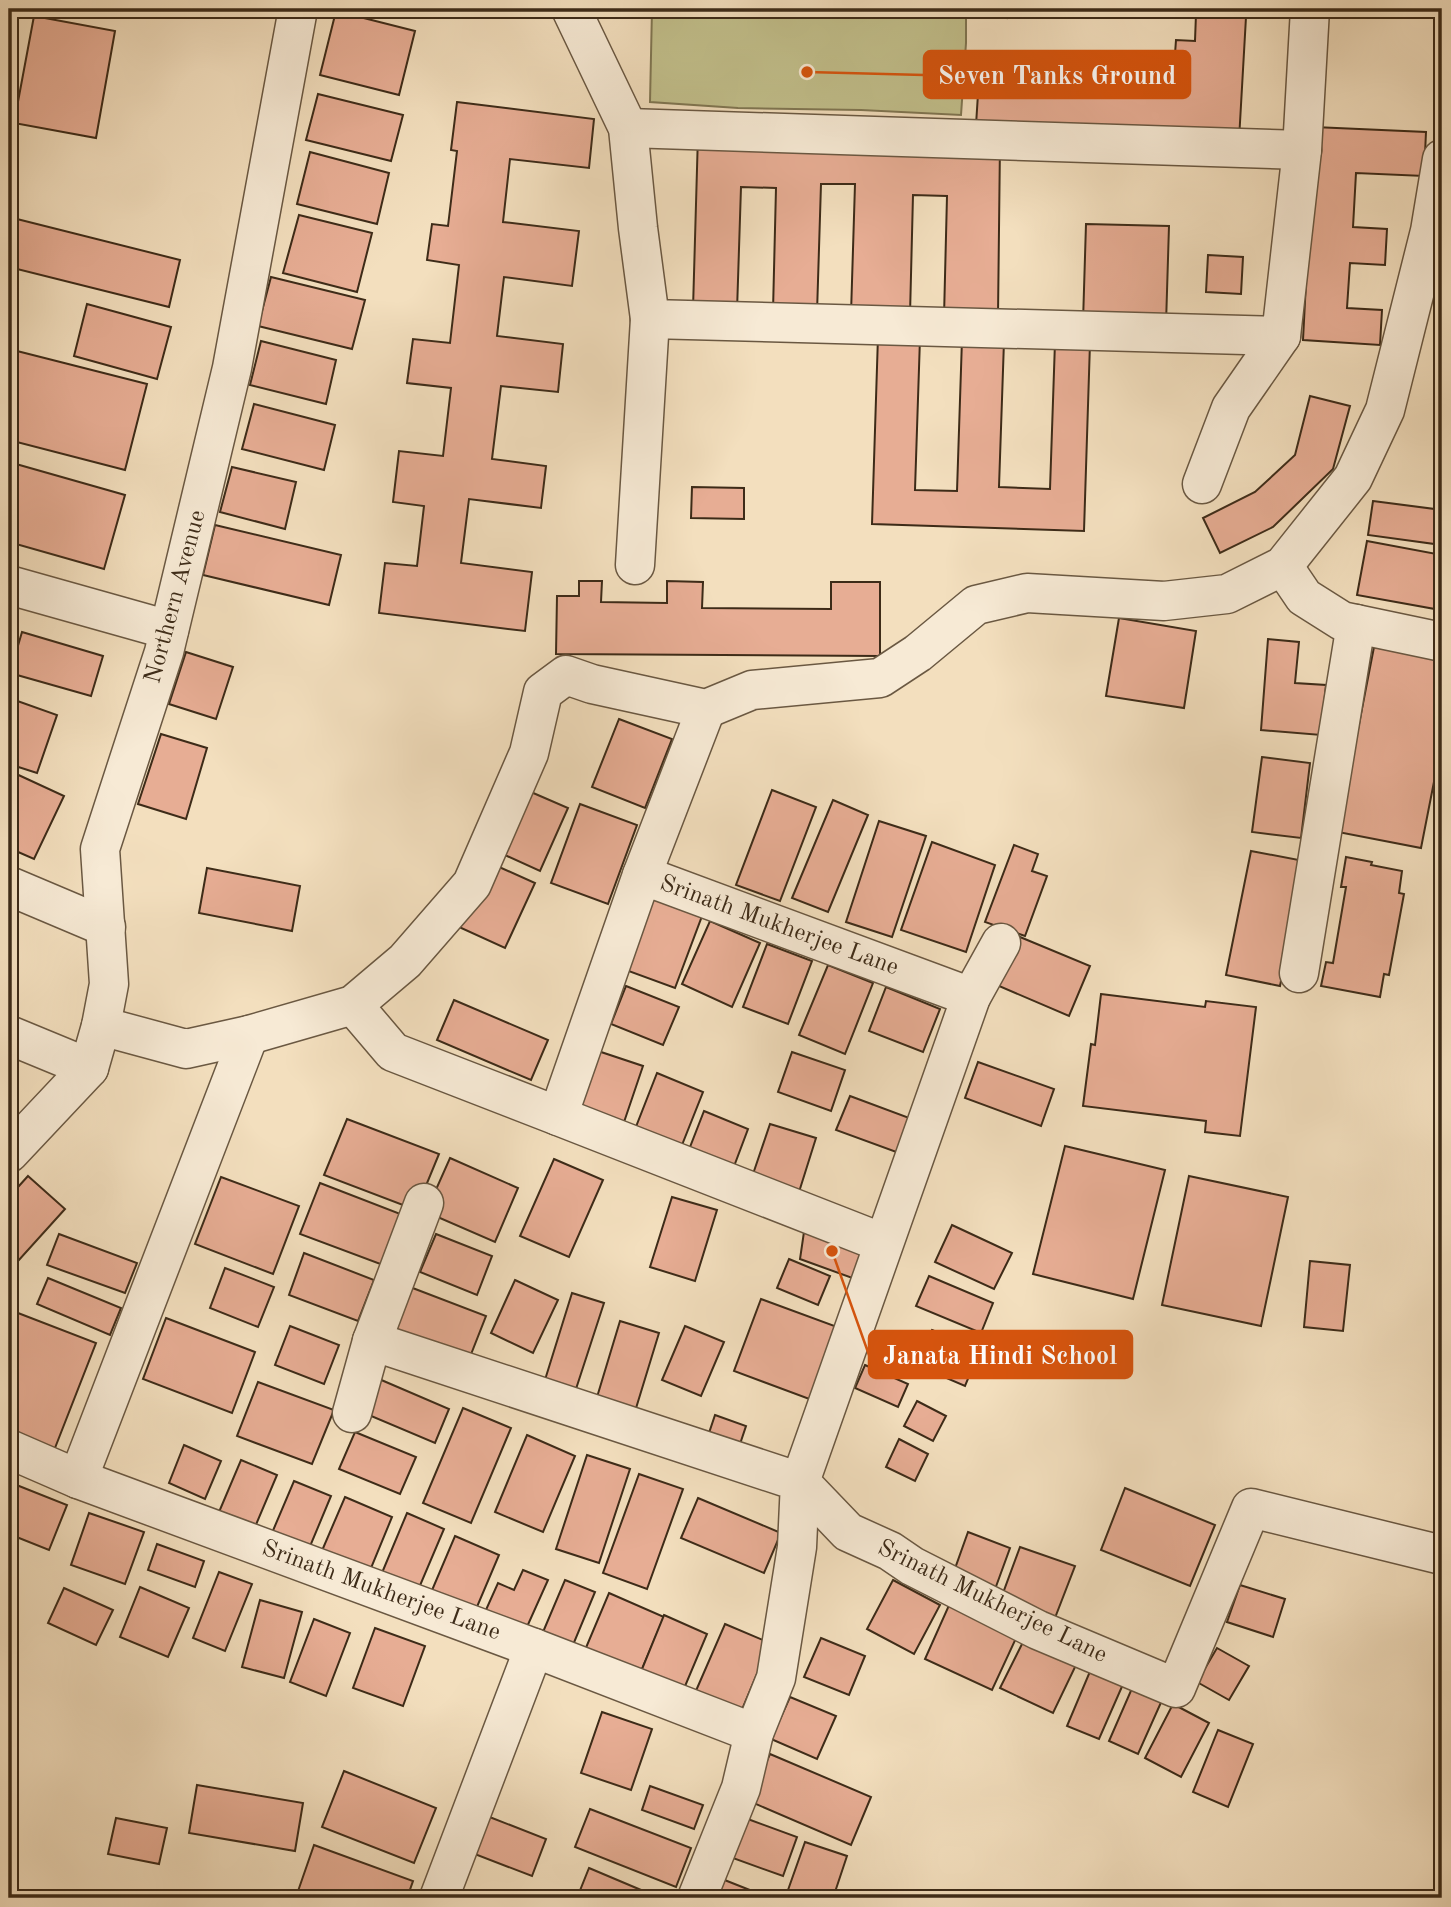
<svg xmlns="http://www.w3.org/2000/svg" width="1451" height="1907" font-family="'Old Standard TT',serif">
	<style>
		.green { fill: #c2c08c; stroke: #807652; stroke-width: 2 }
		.building { fill: #e7ad94; stroke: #3d2b18; stroke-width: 2 }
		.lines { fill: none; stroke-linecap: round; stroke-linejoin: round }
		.minor-casing { stroke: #6a5842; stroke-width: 41 }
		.tertiary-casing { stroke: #6a5842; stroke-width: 41 }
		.minor { stroke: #f7ead5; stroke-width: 38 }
		.tertiary { stroke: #f7ead5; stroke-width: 38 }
		.labels { text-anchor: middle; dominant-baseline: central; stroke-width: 5; stroke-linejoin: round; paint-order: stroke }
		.street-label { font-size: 24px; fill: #3d2b18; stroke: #f7ead5 }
		.leader { fill: none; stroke: #d7540d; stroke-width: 2.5 }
		.callout-dot { fill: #d7540d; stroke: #f7ead5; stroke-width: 2.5 }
		.callout { fill: #d7540d; stroke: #d7540d; stroke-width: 2.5 }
		.callout-label { font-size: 26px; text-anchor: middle; font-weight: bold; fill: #fff }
	</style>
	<rect width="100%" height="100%" fill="#f3dfbe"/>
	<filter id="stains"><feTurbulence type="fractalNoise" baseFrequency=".00286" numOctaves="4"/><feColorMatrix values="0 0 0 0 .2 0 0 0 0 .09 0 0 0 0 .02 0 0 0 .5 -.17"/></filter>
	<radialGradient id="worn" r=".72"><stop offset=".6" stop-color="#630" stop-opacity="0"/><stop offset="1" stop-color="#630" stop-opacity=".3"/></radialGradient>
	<polygon class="green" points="652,9 1007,9 1007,18 966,13 966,43 961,115 861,110 738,108 650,102"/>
	<g class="building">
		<polygon points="336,11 415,31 399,95 320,75"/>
		<polygon points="1196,14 1246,17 1239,140 976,125 978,94 985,94 986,70 979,70 979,57 1174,68 1176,40 1195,41"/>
		<polygon points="34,16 115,31 96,138 14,123"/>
		<polygon points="318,94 403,115 391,161 306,140"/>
		<polygon points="457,102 594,119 589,168 510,159 503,222 579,231 572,286 504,277 497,336 563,344 558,392 501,386 492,459 546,466 541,508 469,499 461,563 532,572 525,631 379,613 385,563 417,566 424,506 393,502 399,451 443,456 451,388 407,383 413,339 450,343 459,265 427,260 432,224 448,226 457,151 451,150"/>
		<polygon points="1314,127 1426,132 1424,176 1356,173 1353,227 1387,229 1385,265 1350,263 1347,308 1382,310 1380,345 1303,340"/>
		<polygon points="698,134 1000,143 998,316 944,317 947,196 913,195 910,315 851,314 855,184 821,184 817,313 773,311 776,188 741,187 737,311 693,309"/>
		<polygon points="310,152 389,173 377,224 297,204"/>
		<polygon points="299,215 372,233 357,292 283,273"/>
		<polygon points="9,217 180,260 169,307 9,267"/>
		<polygon points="1086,224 1169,226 1166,324 1083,322"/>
		<polygon points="1208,255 1243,257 1241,294 1206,292"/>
		<polygon points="271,277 365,300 352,349 258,326"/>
		<polygon points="87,304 171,327 157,379 74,356"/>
		<polygon points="878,336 920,338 915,490 957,491 962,339 1004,341 999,487 1050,489 1055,342 1090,343 1084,531 872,524"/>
		<polygon points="261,341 336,360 326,404 250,385"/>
		<polygon points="17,351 147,384 125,470 9,440 9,384"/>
		<polygon points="1310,396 1350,406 1333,469 1273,527 1220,553 1203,518 1255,492 1295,455"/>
		<polygon points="254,404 335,425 324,470 242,449"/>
		<polygon points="9,462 125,495 104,569 9,542"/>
		<polygon points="232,467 296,482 285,529 220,512"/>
		<polygon points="692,487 744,488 744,519 691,518"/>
		<polygon points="1373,501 1442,510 1442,545 1368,535"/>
		<polygon points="215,525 341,555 329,605 203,575"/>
		<polygon points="1367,541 1442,555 1442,572 1435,609 1357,595"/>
		<polygon points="579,581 602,581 601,602 667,603 667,581 703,582 702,608 831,609 831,582 880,582 880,656 556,654 557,596 579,596"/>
		<polygon points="1119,618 1196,631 1184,708 1106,696"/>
		<polygon points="22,632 103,656 91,696 10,673"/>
		<polygon points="1268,639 1299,642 1295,683 1326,685 1321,735 1261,730"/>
		<polygon points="1374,647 1442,660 1442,741 1421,848 1338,832"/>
		<polygon points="186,652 233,667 216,719 169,704"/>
		<polygon points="9,698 57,715 37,773 9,764"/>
		<polygon points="619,719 672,739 645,808 592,787"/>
		<polygon points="161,734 207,748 186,819 138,804"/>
		<polygon points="1262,757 1310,763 1301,838 1252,832"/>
		<polygon points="12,772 64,796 34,859 9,848 9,779"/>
		<polygon points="524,789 568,808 540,871 496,851"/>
		<polygon points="772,790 816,807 780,901 736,885"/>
		<polygon points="833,800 868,815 828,912 792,898"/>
		<polygon points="580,804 637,825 608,904 551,883"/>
		<polygon points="879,821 926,836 892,937 846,922"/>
		<polygon points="932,842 995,865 966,952 901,930"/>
		<polygon points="1014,845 1038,854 1032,871 1047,876 1025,936 985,922"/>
		<polygon points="1251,851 1304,861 1280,986 1226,975"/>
		<polygon points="1346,857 1372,862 1371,865 1402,871 1399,893 1404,894 1389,975 1384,974 1380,997 1321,986 1326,962 1333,963 1346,887 1341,887"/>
		<polygon points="488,862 535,883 505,948 459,927"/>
		<polygon points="207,868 300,886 292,931 199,913"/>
		<polygon points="649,897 702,916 675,988 623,969"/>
		<polygon points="710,921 760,943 732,1007 682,984"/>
		<polygon points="1020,937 1090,966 1069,1016 999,986"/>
		<polygon points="767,944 812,961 788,1024 743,1007"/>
		<polygon points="828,965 873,983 845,1054 799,1035"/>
		<polygon points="626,986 679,1007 663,1045 611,1024"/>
		<polygon points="886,987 940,1009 923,1052 869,1031"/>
		<polygon points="1101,994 1205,1007 1206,1001 1256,1007 1240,1136 1205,1132 1206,1121 1083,1106 1091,1044 1095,1045"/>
		<polygon points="454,1000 548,1040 531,1080 437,1040"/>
		<polygon points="589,1048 643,1066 622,1128 568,1110"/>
		<polygon points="792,1052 845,1070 831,1111 778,1092"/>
		<polygon points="978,1062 1054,1089 1041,1126 965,1098"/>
		<polygon points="657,1073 703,1092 678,1155 632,1137"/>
		<polygon points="850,1096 912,1119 899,1153 836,1130"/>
		<polygon points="704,1111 748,1129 730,1177 685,1160"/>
		<polygon points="347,1119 439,1154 416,1210 324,1175"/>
		<polygon points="770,1124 816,1138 799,1192 752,1177"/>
		<polygon points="1065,1146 1165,1170 1133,1299 1033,1274"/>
		<polygon points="450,1158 518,1188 495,1242 426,1212"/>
		<polygon points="554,1159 603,1180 569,1257 520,1236"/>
		<polygon points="28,1176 65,1209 9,1271 9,1197"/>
		<polygon points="1189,1176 1288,1197 1261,1326 1162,1305"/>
		<polygon points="221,1177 299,1206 273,1274 195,1244"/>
		<polygon points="320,1183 403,1215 383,1265 300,1234"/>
		<polygon points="672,1197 717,1210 695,1281 650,1267"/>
		<polygon points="805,1225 863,1244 855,1279 800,1259"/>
		<polygon points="952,1225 1012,1253 994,1289 935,1262"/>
		<polygon points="59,1234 137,1263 125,1293 47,1265"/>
		<polygon points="436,1234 492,1256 477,1295 420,1272"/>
		<polygon points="304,1253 374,1280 358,1321 289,1295"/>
		<polygon points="789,1259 830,1276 818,1305 777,1288"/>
		<polygon points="1310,1261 1350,1265 1343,1331 1304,1327"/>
		<polygon points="225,1268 274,1287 258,1327 210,1308"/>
		<polygon points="929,1276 993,1303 981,1333 916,1306"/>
		<polygon points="48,1278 121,1308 110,1335 37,1304"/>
		<polygon points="515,1280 558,1300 533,1353 491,1333"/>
		<polygon points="410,1287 486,1316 466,1367 390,1338"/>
		<polygon points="572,1293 604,1303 575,1392 544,1383"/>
		<polygon points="761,1299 840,1328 812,1400 734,1371"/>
		<polygon points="18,1313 96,1343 53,1453 9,1436 9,1318"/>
		<polygon points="166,1318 255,1352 232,1413 143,1379"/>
		<polygon points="620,1321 659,1333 633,1418 594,1407"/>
		<polygon points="290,1326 339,1345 324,1384 275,1365"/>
		<polygon points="685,1326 724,1342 701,1396 662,1380"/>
		<polygon points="932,1330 980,1350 965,1386 916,1365"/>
		<polygon points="865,1365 908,1384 898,1407 855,1388"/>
		<polygon points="379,1379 449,1409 435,1443 364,1413"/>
		<polygon points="258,1382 334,1410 312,1464 237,1436"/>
		<polygon points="917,1401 946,1416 933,1441 904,1426"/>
		<polygon points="463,1408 511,1428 471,1523 423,1503"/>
		<polygon points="715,1415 746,1426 736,1456 705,1445"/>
		<polygon points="355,1432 416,1457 400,1494 339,1469"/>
		<polygon points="527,1435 575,1456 543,1532 495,1512"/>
		<polygon points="899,1439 928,1454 915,1481 886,1467"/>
		<polygon points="184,1445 221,1461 205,1499 169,1483"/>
		<polygon points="587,1455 630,1469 599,1563 556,1549"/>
		<polygon points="241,1460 277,1475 255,1527 219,1512"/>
		<polygon points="639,1474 683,1489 647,1589 603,1573"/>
		<polygon points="294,1481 331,1496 306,1556 269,1540"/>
		<polygon points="9,1482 67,1505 49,1550 9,1534"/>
		<polygon points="1125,1488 1215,1525 1190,1586 1101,1550"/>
		<polygon points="345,1497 392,1517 369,1573 321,1553"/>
		<polygon points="698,1498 781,1533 764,1573 681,1538"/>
		<polygon points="89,1513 144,1532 125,1584 71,1565"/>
		<polygon points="407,1513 444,1529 416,1595 379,1580"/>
		<polygon points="968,1532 1010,1548 994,1592 952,1577"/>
		<polygon points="455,1536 499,1555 471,1621 427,1602"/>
		<polygon points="157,1544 204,1561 195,1587 148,1570"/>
		<polygon points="1020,1547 1075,1566 1053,1623 999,1604"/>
		<polygon points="523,1570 548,1580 522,1638 481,1621 498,1583 514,1590"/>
		<polygon points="219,1572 252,1584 225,1651 193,1638"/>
		<polygon points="565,1580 595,1592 573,1645 543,1632"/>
		<polygon points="893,1580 940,1605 914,1654 867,1629"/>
		<polygon points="1240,1585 1285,1599 1273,1637 1227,1622"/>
		<polygon points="140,1587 189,1608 168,1657 120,1637"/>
		<polygon points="64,1588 113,1610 96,1645 48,1623"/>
		<polygon points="609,1593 664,1617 640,1674 585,1650"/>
		<polygon points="260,1600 302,1612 284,1678 242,1667"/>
		<polygon points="950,1603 1018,1634 992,1690 925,1659"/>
		<polygon points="664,1615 707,1634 683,1691 640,1674"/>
		<polygon points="314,1619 350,1633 326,1696 290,1682"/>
		<polygon points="725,1624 770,1643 741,1712 695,1693"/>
		<polygon points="375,1628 425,1646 403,1706 353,1688"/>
		<polygon points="821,1638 865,1656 849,1695 804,1677"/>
		<polygon points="1024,1640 1076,1665 1053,1713 1000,1688"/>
		<polygon points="1217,1648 1249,1666 1229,1700 1197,1682"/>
		<polygon points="1091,1669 1124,1682 1099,1739 1067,1726"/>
		<polygon points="1133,1686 1163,1698 1138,1754 1109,1741"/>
		<polygon points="790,1697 836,1716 817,1759 771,1739"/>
		<polygon points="1173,1704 1209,1723 1181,1777 1145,1758"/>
		<polygon points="602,1712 652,1729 631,1790 581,1773"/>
		<polygon points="1218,1730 1253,1744 1228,1807 1193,1792"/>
		<polygon points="770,1754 871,1797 851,1845 749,1801"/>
		<polygon points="344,1771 436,1808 414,1863 322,1827"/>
		<polygon points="197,1785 303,1803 295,1851 189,1833"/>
		<polygon points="650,1786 703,1805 694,1829 642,1810"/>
		<polygon points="590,1809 691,1848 676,1887 575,1847"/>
		<polygon points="487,1816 546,1839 532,1876 472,1853"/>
		<polygon points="116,1818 167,1828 159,1864 108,1854"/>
		<polygon points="745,1818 797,1837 783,1876 730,1857"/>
		<polygon points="805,1842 847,1856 833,1898 814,1898 788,1890"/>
		<polygon points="314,1845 413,1881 407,1898 310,1898 297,1894"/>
		<polygon points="589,1868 660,1898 577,1898"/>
		<polygon points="717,1877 770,1898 709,1898"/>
	</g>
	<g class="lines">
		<defs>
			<g id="minor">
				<polyline points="571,9 628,128 638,228 650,319 1281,336 1302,150 1310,9"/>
				<polyline points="628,128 1302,150"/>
				<polyline points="1202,484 1231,408 1281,336"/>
				<polyline points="635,565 650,319"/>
				<polyline points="1283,566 1304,597 1342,621 1442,642"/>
				<polyline points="9,585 169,630"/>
				<polyline points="642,875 706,709"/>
				<polyline points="9,886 106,927"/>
				<polyline points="1001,943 971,997 800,1482 848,1532 890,1551 912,1566 1038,1630 1176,1688 1251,1508 1442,1555"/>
				<polyline points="1299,973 1356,624"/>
				<polyline points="353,1005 393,1052 558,1116"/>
				<polyline points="101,1026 186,1049 249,1035 353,1005 405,961 472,884 529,753 543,692 566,675 592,684 706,709 752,690 880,678 918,653 976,605 1027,593 1164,601 1227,594 1283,566 1353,478 1385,410 1430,231 1442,159"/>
				<polyline points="9,1035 89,1068"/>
				<polyline points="883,1243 558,1116 642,875 971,997"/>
				<polyline points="372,1341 800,1482 797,1547 776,1678 754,1733 741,1788 697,1898"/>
				<polyline points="352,1413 372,1341 424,1203"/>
				<polyline points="9,1449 78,1479 534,1648 754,1733"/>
				<polyline points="78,1479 249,1035"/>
				<polyline points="439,1898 534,1648"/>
			</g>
			<polyline id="tertiary" points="9,1153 89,1068 101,1026 109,984 100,849 164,652 232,368 298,9"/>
		</defs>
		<use href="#minor" class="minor-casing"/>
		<use href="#tertiary" class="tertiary-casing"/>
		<use href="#minor" class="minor"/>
		<use href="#tertiary" class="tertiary"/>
	</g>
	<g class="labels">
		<g class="street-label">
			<text transform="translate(176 597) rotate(-75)">Northern Avenue</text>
			<text transform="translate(779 926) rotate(20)">Srinath Mukherjee Lane</text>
			<text transform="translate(381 1591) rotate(20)">Srinath Mukherjee Lane</text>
			<text transform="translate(992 1602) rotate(26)">Srinath Mukherjee Lane</text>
		</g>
	</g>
	<path class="leader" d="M807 72L924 75M832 1251L869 1355"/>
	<g class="callout-dot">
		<circle cx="807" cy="72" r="7"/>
		<circle cx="832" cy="1251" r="7"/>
	</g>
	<g class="callout">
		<rect x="924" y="51" width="266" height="47" rx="7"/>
		<rect x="869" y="1331" width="263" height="47" rx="7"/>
	</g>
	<g class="callout-label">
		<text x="1057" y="84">Seven Tanks Ground</text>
		<text x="1000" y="1364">Janata Hindi School</text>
	</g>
	<rect width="1451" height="1907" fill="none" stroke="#f3dfbe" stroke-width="35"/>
	<rect x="10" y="10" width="1430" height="1886" fill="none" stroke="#3d2b18" stroke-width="3.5"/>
	<rect x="18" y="18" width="1416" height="1872" fill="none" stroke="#3d2b18" stroke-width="2"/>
	<rect width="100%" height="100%" filter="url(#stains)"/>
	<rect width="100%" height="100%" fill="url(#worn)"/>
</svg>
